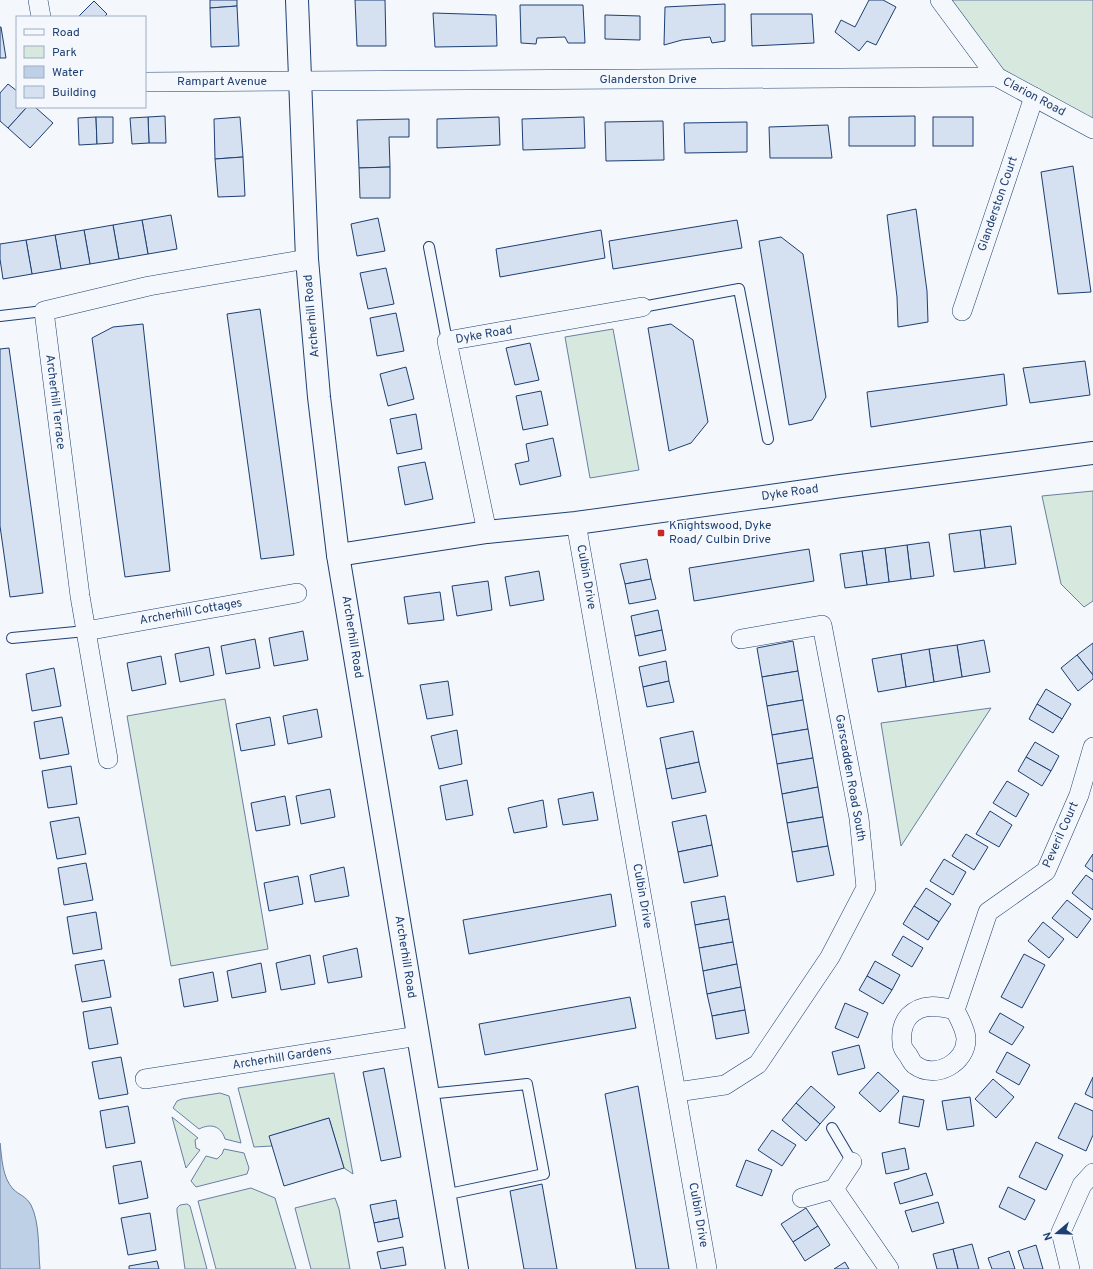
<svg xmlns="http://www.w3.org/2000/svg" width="1093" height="1269" font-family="Overpass,sans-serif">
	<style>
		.green { fill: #d7e8df; stroke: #687fa3 }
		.water { fill: #bed0e5; stroke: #687fa3 }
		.building { fill: #d5e0f0; stroke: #1d3f73 }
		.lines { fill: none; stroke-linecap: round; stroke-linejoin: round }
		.service-casing { stroke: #1d3f73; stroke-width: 12 }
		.minor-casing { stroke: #1d3f73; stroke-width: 20 }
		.tertiary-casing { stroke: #1d3f73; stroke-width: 24 }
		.service { stroke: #f4f7fb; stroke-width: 10 }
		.minor { stroke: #f4f7fb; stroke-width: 19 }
		.tertiary { stroke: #f4f7fb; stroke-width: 22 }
		.poi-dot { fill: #c62828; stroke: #f4f7fb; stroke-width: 1.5 }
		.labels { text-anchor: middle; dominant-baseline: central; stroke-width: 3; stroke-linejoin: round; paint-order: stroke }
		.street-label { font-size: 12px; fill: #1d3f73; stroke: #f4f7fb }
		.poi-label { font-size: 12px; fill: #1d3f73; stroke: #f4f7fb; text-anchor: start }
	</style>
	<rect width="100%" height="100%" fill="#f4f7fb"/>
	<g class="green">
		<polygon points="940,0 1093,0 1093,129 997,77"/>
		<polygon points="613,329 639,470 590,478 565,337"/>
		<polygon points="1093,491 1093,601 1084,607 1061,584 1042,496"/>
		<polygon points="225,699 268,949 171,966 127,716"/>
		<polygon points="991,708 901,846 881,723"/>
		<polygon points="334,1073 353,1174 344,1168 329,1118 270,1136 272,1146 254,1147 238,1088"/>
		<path d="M 220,1093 L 229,1096 L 241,1143 L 225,1139 C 221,1126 211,1123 199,1129 L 173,1108 L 177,1101 L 182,1099 Z"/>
		<polygon points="172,1117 198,1138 195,1140 196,1148 200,1150 186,1168"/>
		<polygon points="224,1149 244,1153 249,1168 247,1174 196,1187 191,1181 206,1156 217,1159 222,1154"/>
		<polygon points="251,1188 275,1198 296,1269 216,1269 198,1201"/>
		<polygon points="335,1198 339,1209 350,1269 311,1269 295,1208"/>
		<polygon points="187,1204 190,1206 207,1269 185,1269 177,1212 177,1208 180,1205"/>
	</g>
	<path class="water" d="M 0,1143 C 2,1158 2,1177 13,1189 C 19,1195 26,1196 31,1205 C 40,1223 38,1249 40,1269 L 0,1269 Z"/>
	<g class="building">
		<polygon points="210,0 237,0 237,6 210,8"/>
		<polygon points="355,0 385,0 386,46 357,46"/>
		<polygon points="869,0 883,0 896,7 876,45 867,41 859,51 835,32 841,20 855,27"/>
		<polygon points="94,1 107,14 104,17 78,17"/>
		<polygon points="725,4 725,41 712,43 710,37 682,40 664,45 665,7"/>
		<polygon points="520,5 583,5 585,43 568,43 565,37 537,38 536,44 521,43"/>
		<polygon points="237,6 239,46 211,47 210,8"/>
		<polygon points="433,13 496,15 497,46 435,47"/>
		<polygon points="751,14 812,14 814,43 752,46"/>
		<polygon points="605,15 640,16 640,40 605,39"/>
		<polygon points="0,27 1,27 6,58 0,58"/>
		<polygon points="8,84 17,91 17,107 27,107 8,128 0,121 0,93"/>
		<polygon points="27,107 35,107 53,123 30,148 8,128"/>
		<polygon points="165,116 166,143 149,143 148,117"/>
		<polygon points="915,116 915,146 849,146 849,117"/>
		<polygon points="96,117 97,144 79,145 78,118"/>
		<polygon points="96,117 113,117 113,143 97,144"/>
		<polygon points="148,117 149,143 132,144 130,118"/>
		<polygon points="240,117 243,157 215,159 214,119"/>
		<polygon points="499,117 500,145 437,148 437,119"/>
		<polygon points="584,117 585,148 523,150 522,119"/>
		<rect x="933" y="117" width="40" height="29"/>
		<polygon points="409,119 409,137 389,137 390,167 359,168 357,120"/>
		<polygon points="663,121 664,160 606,161 605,122"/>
		<polygon points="747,122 747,152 685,153 684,123"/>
		<polygon points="828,125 832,158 770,158 769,127"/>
		<polygon points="243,157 245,196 218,197 215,159"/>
		<polygon points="1073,166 1091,292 1058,294 1041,172"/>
		<polygon points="390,167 390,198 360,198 359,168"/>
		<polygon points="916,209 927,291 928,322 898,327 897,297 887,215"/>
		<polygon points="171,215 177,249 148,254 142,220"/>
		<polygon points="378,218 385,251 357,256 351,224"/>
		<polygon points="142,220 148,254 119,259 113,225"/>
		<polygon points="737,220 742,248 613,269 609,241"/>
		<polygon points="113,225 119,259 90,264 84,230"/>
		<polygon points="84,230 90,264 61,269 55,235"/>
		<polygon points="601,230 605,258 500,277 496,249"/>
		<polygon points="55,235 61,269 32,274 26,240"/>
		<polygon points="781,237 803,254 826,397 812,420 789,425 759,241"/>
		<polygon points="26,240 32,274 3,279 0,259 0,244"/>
		<polygon points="386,268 394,304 368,309 360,273"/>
		<polygon points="260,309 294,555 261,559 227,314"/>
		<polygon points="396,313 404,351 377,356 370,318"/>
		<polygon points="143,324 170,571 125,577 92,338 113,327"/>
		<polygon points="671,324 693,340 708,422 691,443 669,451 648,328"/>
		<polygon points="530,343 539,380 515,385 506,348"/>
		<polygon points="9,348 43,593 10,597 0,526 0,349"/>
		<polygon points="1085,361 1090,395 1030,403 1023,368"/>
		<polygon points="406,367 414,399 388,406 380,374"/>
		<polygon points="1004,374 1007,405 871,427 867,392"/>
		<polygon points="541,391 548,425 523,430 516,396"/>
		<polygon points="416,414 422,449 397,454 390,419"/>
		<polygon points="553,438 561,476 520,485 515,464 529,461 526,444"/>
		<polygon points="425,462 433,499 405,505 398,467"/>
		<polygon points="1011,526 1016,564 985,568 980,530"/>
		<polygon points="980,530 985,568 954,572 949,534"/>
		<polygon points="929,542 934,576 911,579 907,545"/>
		<polygon points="907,545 911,579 889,582 885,548"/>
		<polygon points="885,548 889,582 867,585 862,551"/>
		<polygon points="809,549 814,581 694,601 689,568"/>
		<polygon points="862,551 867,585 845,588 840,554"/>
		<polygon points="647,559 651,579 625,584 620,564"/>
		<polygon points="539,571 544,600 510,606 505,577"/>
		<polygon points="651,579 656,599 629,604 625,584"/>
		<polygon points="488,581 492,610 457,616 452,586"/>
		<polygon points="440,592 444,620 408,624 404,597"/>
		<polygon points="658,610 662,630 635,636 631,616"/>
		<polygon points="662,630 666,650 639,656 635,636"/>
		<polygon points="303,631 308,660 274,666 269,638"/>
		<polygon points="255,639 260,668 226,674 221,646"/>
		<polygon points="984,640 990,672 962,677 957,645"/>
		<polygon points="793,641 798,671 762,677 757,648"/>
		<polygon points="1093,643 1093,675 1077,655"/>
		<polygon points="957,645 962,677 934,682 929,649"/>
		<polygon points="209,647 214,675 180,682 175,654"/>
		<polygon points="929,649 934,682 906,687 901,654"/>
		<polygon points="901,654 906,687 878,692 872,659"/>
		<polygon points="1077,655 1093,675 1093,679 1078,691 1061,668"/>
		<polygon points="161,656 166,684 132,691 127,663"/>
		<polygon points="666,661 669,681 643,687 639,667"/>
		<polygon points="54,668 61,706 32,711 26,674"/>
		<polygon points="798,671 803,700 767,706 762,677"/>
		<polygon points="448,681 453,715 427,719 420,685"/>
		<polygon points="669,681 674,702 647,707 643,687"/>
		<polygon points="1046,689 1071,704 1062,719 1037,704"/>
		<polygon points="803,700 808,729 772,735 767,706"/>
		<polygon points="1037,704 1062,719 1053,733 1029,719"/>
		<polygon points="317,709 322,737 288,744 283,716"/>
		<polygon points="62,717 69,754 40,759 34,722"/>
		<polygon points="270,717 275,745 241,751 236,724"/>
		<polygon points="808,729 813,758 777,764 772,735"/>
		<polygon points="457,730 462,764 439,769 431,736"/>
		<polygon points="693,731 699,762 666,769 660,738"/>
		<polygon points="1035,742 1059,756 1051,771 1026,757"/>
		<polygon points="1026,757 1051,771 1042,786 1018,771"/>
		<polygon points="813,758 818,787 782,794 777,764"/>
		<polygon points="699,762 706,792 672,799 666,769"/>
		<polygon points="71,766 77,804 48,808 42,771"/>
		<polygon points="467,780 473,815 446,820 440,786"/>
		<polygon points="1007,781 1029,794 1016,817 993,803"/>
		<polygon points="818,787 823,817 787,823 782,794"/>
		<polygon points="330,789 335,817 301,824 296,796"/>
		<polygon points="593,792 598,820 563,825 558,799"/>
		<polygon points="285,796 290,825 256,831 251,803"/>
		<polygon points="543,800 547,827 514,833 508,808"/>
		<polygon points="990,811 1012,825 999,847 976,834"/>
		<polygon points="706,815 712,845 678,852 672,822"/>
		<polygon points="79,817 86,854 57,859 50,822"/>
		<polygon points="823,817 828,846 792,852 787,823"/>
		<polygon points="966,834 988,847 974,870 952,856"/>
		<polygon points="712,845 718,876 684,883 678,852"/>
		<polygon points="828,846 834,875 797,882 792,852"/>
		<polygon points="1093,854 1093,872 1085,866"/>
		<polygon points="944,859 966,872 953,895 930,881"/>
		<polygon points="86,863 93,900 64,905 58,868"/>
		<polygon points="344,867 349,896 315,902 310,875"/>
		<polygon points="1086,875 1093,880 1093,910 1072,893"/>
		<polygon points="298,876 303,904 269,911 264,883"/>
		<polygon points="926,888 951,904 939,922 914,906"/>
		<polygon points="611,894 616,926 469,954 463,920"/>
		<polygon points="725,896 729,919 695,925 691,902"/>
		<polygon points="1067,900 1091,919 1077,938 1052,918"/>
		<polygon points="914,906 939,922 928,940 903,924"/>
		<polygon points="96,912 102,949 73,954 67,917"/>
		<polygon points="729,919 733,942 699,948 695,925"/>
		<polygon points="1043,922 1064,939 1049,958 1028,941"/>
		<polygon points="903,936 923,948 912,967 892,955"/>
		<polygon points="733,942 737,964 703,971 699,948"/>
		<polygon points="357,948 362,977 328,983 323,956"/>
		<polygon points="1024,954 1045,965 1022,1008 1001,997"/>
		<polygon points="310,955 315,984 281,990 276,963"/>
		<polygon points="104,960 111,997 82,1002 75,965"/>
		<polygon points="875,961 900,975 892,990 867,976"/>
		<polygon points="261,963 266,992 232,998 227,971"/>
		<polygon points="737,964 741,987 707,994 703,971"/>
		<polygon points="213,972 218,1001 184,1007 179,979"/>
		<polygon points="867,976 892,990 883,1004 859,990"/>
		<polygon points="741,987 745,1010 712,1016 707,994"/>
		<polygon points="630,997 636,1028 485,1055 479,1024"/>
		<polygon points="845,1003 868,1013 858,1038 835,1028"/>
		<polygon points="111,1007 118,1044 89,1049 83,1012"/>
		<polygon points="745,1010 749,1033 716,1039 712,1016"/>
		<polygon points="1000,1013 1024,1027 1012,1045 989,1032"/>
		<polygon points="859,1045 865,1068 838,1075 832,1052"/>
		<polygon points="1007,1052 1030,1065 1019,1085 996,1072"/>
		<polygon points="121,1057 128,1094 99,1099 92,1062"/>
		<polygon points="384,1068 401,1157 381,1161 363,1072"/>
		<polygon points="878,1072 899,1091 880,1112 859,1093"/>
		<polygon points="1093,1077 1093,1098 1085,1094"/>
		<polygon points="993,1079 1014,1097 996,1118 975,1099"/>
		<polygon points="638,1086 669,1269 636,1269 605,1094"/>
		<polygon points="811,1086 835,1107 820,1124 796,1103"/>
		<polygon points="903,1096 924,1100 919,1127 899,1123"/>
		<polygon points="970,1097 974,1126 947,1130 942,1101"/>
		<polygon points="796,1103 820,1124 806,1141 782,1120"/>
		<polygon points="1075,1103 1093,1111 1093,1135 1086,1151 1058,1138"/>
		<polygon points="128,1106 135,1143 106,1148 100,1111"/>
		<polygon points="329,1118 344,1168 284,1186 269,1136"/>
		<polygon points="772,1130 796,1145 782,1166 758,1150"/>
		<polygon points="1036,1142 1063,1155 1046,1190 1019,1177"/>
		<polygon points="905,1148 909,1169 886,1174 882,1153"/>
		<polygon points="746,1160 772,1170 762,1196 736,1186"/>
		<polygon points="141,1161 148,1198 119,1204 113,1166"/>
		<polygon points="926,1173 933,1195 900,1204 894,1183"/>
		<polygon points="542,1184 557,1269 524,1269 510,1191"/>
		<polygon points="1008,1187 1035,1200 1025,1220 999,1207"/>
		<polygon points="396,1200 399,1218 374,1223 370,1205"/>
		<polygon points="938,1202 944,1223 912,1232 905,1211"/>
		<polygon points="806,1208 818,1226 793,1242 781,1224"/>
		<polygon points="150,1213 156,1250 128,1255 121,1218"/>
		<polygon points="399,1218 403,1237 378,1242 374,1223"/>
		<polygon points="818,1226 830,1245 805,1261 793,1242"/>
		<polygon points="972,1244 979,1269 958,1269 953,1249"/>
		<polygon points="1036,1245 1043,1269 1024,1269 1018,1251"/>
		<polygon points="403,1247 406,1265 381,1269 377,1252"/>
		<polygon points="953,1249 958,1269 937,1269 933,1254"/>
		<polygon points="1009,1251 1015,1269 992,1269 988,1258"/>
		<polygon points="157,1261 159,1269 129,1269 129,1266"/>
		<polygon points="845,1262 849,1269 834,1269"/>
	</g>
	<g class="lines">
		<defs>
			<g id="service">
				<polyline points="429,247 447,341"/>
				<polyline points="642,307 739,289 768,439"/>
				<polyline points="0,316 44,311"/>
				<polyline points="12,638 86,631"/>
				<polyline points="428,1094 527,1084 544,1174 444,1195"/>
				<polyline points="832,1128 852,1162"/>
			</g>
			<g id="minor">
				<polyline points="38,0 41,17"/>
				<polyline points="940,0 997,77 1093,129"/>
				<polyline points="145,82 997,77"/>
				<polyline points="962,311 1034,97"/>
				<polyline points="576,523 707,1269"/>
				<polyline points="487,532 447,341 642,307"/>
				<polyline points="86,631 297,593"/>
				<polyline points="108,759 80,596 44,311 149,286 307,259"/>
				<path d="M 955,1010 C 938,1006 922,1003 909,1016 C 903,1023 901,1033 902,1042 C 902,1048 904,1050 908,1055 C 910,1058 912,1063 915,1065 C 935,1080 967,1063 966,1038 C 965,1028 959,1018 955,1010 L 988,912 L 1046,871 L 1079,795 L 1093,747"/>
				<polyline points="145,1079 418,1036"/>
				<polyline points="677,1092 725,1085 758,1064 830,957 866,888 859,818 822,625 741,639"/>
				<polyline points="834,1189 889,1269"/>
				<polyline points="802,1198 834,1189 852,1162"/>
				<polyline points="1070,1269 1061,1232 1082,1185 1093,1173"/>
			</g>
			<g id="tertiary">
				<polyline points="297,0 307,259 319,397 338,555 457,1269"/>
				<polyline points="338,555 487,532 576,523 841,486 1093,453"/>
			</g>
		</defs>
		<use href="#service" class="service-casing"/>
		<use href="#minor" class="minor-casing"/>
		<use href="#tertiary" class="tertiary-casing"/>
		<use href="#service" class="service"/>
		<use href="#minor" class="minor"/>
		<use href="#tertiary" class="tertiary"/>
	</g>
	<rect class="poi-dot" x="657" y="529" width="8" height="8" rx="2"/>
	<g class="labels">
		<g class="street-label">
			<text x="648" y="80">Glanderston Drive</text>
			<text x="222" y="82">Rampart Avenue</text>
			<text transform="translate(1034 97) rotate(28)">Clarion Road</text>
			<text transform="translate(998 204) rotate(-71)">Glanderston Court</text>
			<text transform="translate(312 316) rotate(-95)">Archerhill Road</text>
			<text transform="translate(484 335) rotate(-10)">Dyke Road</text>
			<text transform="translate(55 402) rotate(83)">Archerhill Terrace</text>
			<text transform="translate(790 493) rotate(-8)">Dyke Road</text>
			<text transform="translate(586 577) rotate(80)">Culbin Drive</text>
			<text transform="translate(191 612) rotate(-10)">Archerhill Cottages</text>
			<text transform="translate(352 637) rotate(81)">Archerhill Road</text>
			<text transform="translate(850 778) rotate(80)">Garscadden Road South</text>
			<text transform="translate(1061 835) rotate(-66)">Peveril Court</text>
			<text transform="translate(642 896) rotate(80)">Culbin Drive</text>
			<text transform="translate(405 957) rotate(81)">Archerhill Road</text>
			<text transform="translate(282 1058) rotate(-9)">Archerhill Gardens</text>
			<text transform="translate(698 1215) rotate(80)">Culbin Drive</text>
		</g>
		<g class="poi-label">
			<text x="669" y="526">Knightswood, Dyke<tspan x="669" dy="14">Road/ Culbin Drive</tspan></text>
		</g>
	</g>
	<rect x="16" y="16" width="130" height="92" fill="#f4f7fb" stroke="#9eadc5"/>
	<rect x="24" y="29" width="20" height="6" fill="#f4f7fb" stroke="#9eadc5"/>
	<text x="52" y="36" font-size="12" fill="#1d3f73">Road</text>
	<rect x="24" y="46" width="20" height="12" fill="#d7e8df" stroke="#9eadc5"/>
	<text x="52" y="56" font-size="12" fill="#1d3f73">Park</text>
	<rect x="24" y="66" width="20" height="12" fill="#bed0e5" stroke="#9eadc5"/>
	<text x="52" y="76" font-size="12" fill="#1d3f73">Water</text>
	<rect x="24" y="86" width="20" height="12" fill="#d5e0f0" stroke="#9eadc5"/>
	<text x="52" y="96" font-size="12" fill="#1d3f73">Building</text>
	<g transform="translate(1057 1233) rotate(251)" stroke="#f4f7fb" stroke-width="3" paint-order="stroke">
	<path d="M0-3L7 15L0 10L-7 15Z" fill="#1d3f73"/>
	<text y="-6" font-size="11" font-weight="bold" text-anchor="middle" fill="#1d3f73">N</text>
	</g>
</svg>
